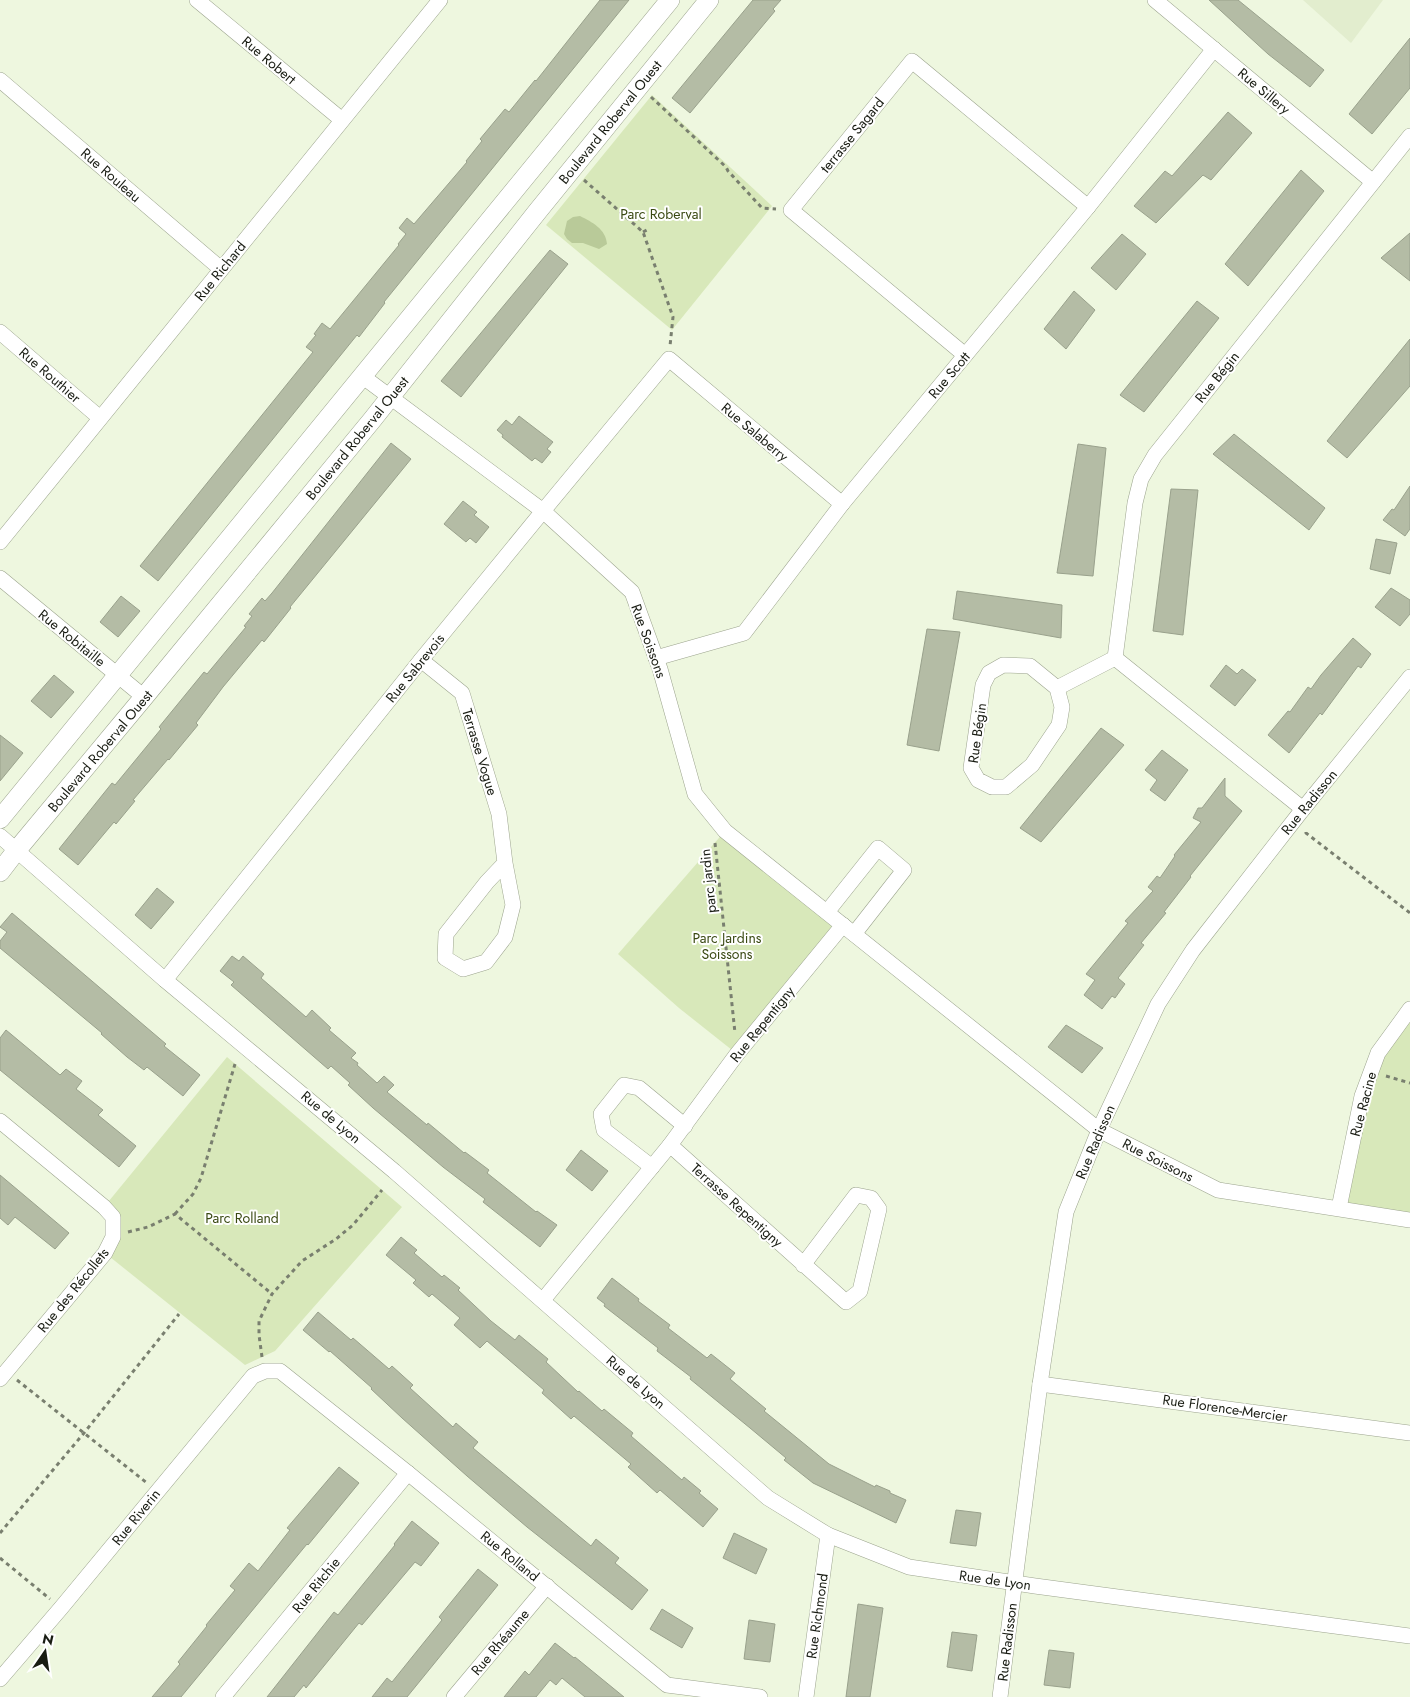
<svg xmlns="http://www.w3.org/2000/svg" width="1410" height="1697" font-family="Jost,sans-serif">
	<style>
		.built { fill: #e2edce }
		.park { fill: #d8e8ba }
		.water { fill: #b9ca99 }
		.building { fill: #b4bca5; stroke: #99a18c }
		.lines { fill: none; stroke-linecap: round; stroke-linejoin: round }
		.minor-casing { stroke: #9ca48e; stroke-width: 16 }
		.tertiary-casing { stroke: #9ca48e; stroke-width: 20 }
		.path { stroke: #797f6f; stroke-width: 3; stroke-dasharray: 4 4; stroke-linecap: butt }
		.minor { stroke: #fff; stroke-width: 15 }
		.tertiary { stroke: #fff; stroke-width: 19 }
		.labels { text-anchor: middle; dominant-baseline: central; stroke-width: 4; stroke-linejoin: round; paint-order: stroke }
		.street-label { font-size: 14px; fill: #191c13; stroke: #fff }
		.park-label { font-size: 14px; fill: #3a4912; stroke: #fff }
	</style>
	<rect width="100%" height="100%" fill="#eef7df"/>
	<polygon class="built" points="1303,0 1383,0 1351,43"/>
	<g class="park">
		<polygon points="652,95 772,206 672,330 546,225"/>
		<polygon points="725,831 843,925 737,1054 679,1008 618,954"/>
		<polygon points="1410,1009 1410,1220 1339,1208 1362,1096"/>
		<polygon points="227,1057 402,1207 275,1351 245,1365 105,1253 113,1237 104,1207"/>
	</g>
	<path class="water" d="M 580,216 C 592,222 606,229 607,244 L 599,249 L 583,243 L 572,243 L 567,239 L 564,234 L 567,221 L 573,217 Z"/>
	<g class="building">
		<polygon points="600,0 629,0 384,302 385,303 359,337 357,335 158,581 140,566 313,352 306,347 316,335 314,334 322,323 330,329 399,245 398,244 406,234 399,228 407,218 414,224 467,162 466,161 482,141 480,139 505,109 509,112 535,80 536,81"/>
		<polygon points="753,0 781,0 773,9 775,11 690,113 672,98"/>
		<polygon points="1209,0 1238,0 1324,70 1310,87 1268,54"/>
		<polygon points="1410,38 1410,88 1372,134 1349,114"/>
		<polygon points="1228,112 1252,133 1211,180 1203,175 1156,223 1134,206 1165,171 1172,176"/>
		<polygon points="1301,170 1324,191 1248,286 1225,264"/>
		<polygon points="1410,233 1410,281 1381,258"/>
		<polygon points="1122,234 1146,254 1116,290 1091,268"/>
		<polygon points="550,250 568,264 461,397 441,381"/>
		<polygon points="1074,291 1095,310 1066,349 1044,329"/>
		<polygon points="1197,301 1219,318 1144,412 1120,395"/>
		<polygon points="1410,339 1410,386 1347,458 1327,441"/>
		<polygon points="519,416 553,442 547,449 551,452 542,463 535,458 532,461 502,437 503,435 497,430 506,420 512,425"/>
		<polygon points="1234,434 1325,508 1309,530 1213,454"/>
		<polygon points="391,443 411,459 290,607 291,608 264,642 262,640 223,687 196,723 198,725 169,760 168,759 133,800 135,801 116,824 114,822 78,865 59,849 112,783 115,785 161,729 159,727 204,672 207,674 246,627 244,626 252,616 249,614 262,598 265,601 272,593"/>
		<polygon points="1078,444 1106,448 1093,576 1057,573"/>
		<polygon points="1410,486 1410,529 1405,536 1383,520 1392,509 1394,510"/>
		<polygon points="1171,489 1198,490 1183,635 1153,631"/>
		<polygon points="463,501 477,512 474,515 489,527 476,543 470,538 466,542 444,524"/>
		<polygon points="1376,539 1397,543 1390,574 1370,569"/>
		<polygon points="1391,588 1410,600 1410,614 1400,626 1375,607"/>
		<polygon points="957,591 1062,605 1061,638 953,619"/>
		<polygon points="121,596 140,611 118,637 100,622"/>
		<polygon points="927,629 960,632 939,751 907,745"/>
		<polygon points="1353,638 1371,654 1361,668 1358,666 1322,715 1320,713 1289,753 1268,735 1288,711 1290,712 1308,687 1311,689 1321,675"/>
		<polygon points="1226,665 1237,674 1242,669 1256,680 1235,706 1210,686"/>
		<polygon points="54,675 74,692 51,718 31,701"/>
		<polygon points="1101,728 1124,745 1041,842 1020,828"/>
		<polygon points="0,735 23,753 0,781"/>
		<polygon points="1162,750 1188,770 1165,801 1150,790 1157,780 1145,770"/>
		<polygon points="1225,778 1225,796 1242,811 1190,876 1191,877 1164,912 1166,913 1141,943 1144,945 1118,978 1125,984 1115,998 1112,996 1102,1009 1084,995 1095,980 1086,974 1128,923 1125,921 1153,891 1148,887 1157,876 1160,878 1175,856 1174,855 1201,822 1193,818 1198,808 1202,808"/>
		<polygon points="157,888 174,902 151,929 135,915"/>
		<polygon points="12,913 166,1044 164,1046 200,1075 183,1096 147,1067 144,1070 127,1057 101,1034 102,1033 0,948 0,941 7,932 0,927"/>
		<polygon points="232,956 239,961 243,956 264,974 261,978 306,1017 312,1010 331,1028 329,1030 356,1053 351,1058 358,1063 357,1065 377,1083 384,1076 394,1085 387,1092 427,1125 428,1123 464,1153 465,1152 489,1170 487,1173 536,1212 537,1211 557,1225 540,1247 483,1202 485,1199 443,1167 373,1108 348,1085 350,1083 331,1066 328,1069 231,985 234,982 220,971"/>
		<polygon points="1066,1025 1103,1048 1082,1073 1048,1047"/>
		<polygon points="6,1030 60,1075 66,1069 82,1081 76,1089 103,1110 98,1115 136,1146 119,1167 0,1070 0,1038"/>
		<polygon points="581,1150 608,1171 592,1191 566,1170"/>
		<polygon points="0,1175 69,1233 55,1249 15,1217 8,1225 0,1218"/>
		<polygon points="401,1237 417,1250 414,1253 442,1277 444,1275 460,1288 458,1290 491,1321 515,1340 519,1335 548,1359 546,1362 578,1392 579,1391 602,1411 604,1409 633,1433 631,1436 682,1480 684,1477 701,1491 699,1493 718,1509 703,1527 660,1490 657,1493 628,1467 631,1464 574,1416 571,1419 542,1393 544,1390 487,1341 480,1348 454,1325 460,1318 432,1294 429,1297 413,1283 416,1280 386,1255"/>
		<polygon points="612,1278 639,1299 638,1301 670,1325 668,1328 707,1358 711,1354 735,1373 730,1379 766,1409 764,1411 829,1464 875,1487 876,1485 890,1491 890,1493 906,1500 896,1523 813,1483 784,1460 786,1458 750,1428 690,1379 691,1377 657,1351 658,1348 604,1306 605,1304 597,1298"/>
		<polygon points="318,1312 351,1340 353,1338 389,1369 392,1366 413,1385 410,1388 453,1427 456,1423 478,1442 473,1448 591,1546 596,1539 619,1558 615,1563 648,1590 632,1610 527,1527 467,1476 402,1418 371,1389 372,1388 330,1351 329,1352 303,1330"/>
		<polygon points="339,1467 359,1483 308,1545 307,1544 181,1697 152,1697 180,1664 178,1662 207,1626 206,1625 235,1590 230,1586 249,1563 258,1571 290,1530 287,1528"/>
		<polygon points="956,1510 981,1513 976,1546 950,1543"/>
		<polygon points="412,1521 439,1543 421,1566 415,1562 362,1625 359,1623 306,1688 304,1685 294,1697 267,1697 334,1612 338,1615 395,1545 394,1544"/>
		<polygon points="734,1533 767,1549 756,1574 723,1558"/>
		<polygon points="478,1569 498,1585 407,1697 372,1697 387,1678 392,1682 442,1620 439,1617"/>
		<polygon points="858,1604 883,1608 870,1697 846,1697"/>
		<polygon points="662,1609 693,1628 682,1648 650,1629"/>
		<polygon points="749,1620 775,1624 770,1662 744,1659"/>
		<polygon points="952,1632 977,1635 972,1671 947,1667"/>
		<polygon points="555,1643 574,1658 575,1657 624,1697 585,1697 562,1678 556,1685 550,1680 536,1697 504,1697 525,1671 529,1675"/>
		<polygon points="1049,1650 1074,1653 1070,1688 1044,1685"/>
	</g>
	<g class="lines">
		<defs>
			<g id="minor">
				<polyline points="197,0 342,120"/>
				<polyline points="1155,0 1373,182"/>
				<polyline points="0,80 221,269"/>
				<polyline points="0,332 100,418"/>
				<polyline points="965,355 791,210 912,61 1088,207"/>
				<polyline points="362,376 543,511 632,592 660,669 695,794 725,831 1099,1130 1218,1190 1410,1220"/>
				<polyline points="0,542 440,0"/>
				<polyline points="0,578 144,697"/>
				<polyline points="656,658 744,633 842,504 1088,207 1214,49"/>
				<polyline points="421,660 462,693 499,814 505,863 513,905 505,937 486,962 463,969 445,958 446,934 487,882 505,863"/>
				<polygon points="1003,665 1030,666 1057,688 1062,707 1059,725 1032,765 1006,787 992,787 978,780 971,768 983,685 989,673"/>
				<polyline points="1057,688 1115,658"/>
				<polyline points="1303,809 1115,658 1135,503 1141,479 1155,455 1410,136"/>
				<polyline points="0,836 165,980 394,1171 768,1498 828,1535 909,1567 1035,1586 1410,1636"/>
				<polyline points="827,912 878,848 904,870 854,934"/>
				<polyline points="165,980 421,660 543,511 669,359 842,504"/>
				<polyline points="0,1121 104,1207 113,1217 113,1237 105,1253 0,1379"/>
				<polyline points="670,1145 846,1302 860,1291 879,1209 871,1198 856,1195 803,1265"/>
				<polyline points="652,1167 604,1130 601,1114 624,1085 639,1088 685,1126"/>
				<polyline points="1339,1208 1362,1096 1378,1053 1410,1009"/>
				<polyline points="543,1300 670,1145 737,1054 843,925"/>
				<polyline points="1040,1384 1410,1433"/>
				<polyline points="0,1679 61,1608 253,1376 265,1371 280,1371 408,1473 667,1685 760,1697"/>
				<polyline points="223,1697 408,1473"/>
				<polyline points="454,1697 547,1586"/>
				<polyline points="806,1697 828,1535"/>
				<polyline points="1000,1697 1040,1384 1066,1212 1099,1130 1158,1004 1193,950 1303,809 1410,677"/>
			</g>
			<g id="tertiary">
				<polyline points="0,819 670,0"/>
				<polyline points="0,872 16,851 144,697 372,420 537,212 709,0"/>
			</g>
		</defs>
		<use href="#minor" class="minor-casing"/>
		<use href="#tertiary" class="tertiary-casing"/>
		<g class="path">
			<polyline points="651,97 726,167 728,171 762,208 776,209"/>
			<polyline points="584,180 643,232 673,317 670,346"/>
			<polyline points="643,232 649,229"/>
			<polyline points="1306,832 1306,833 1410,913"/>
			<polyline points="715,843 735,1033"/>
			<polyline points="1386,1076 1410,1083"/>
			<polyline points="175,1214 193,1194 201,1178 235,1064"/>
			<polyline points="128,1232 148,1227 175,1214 272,1294"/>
			<polyline points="262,1357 259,1335 259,1321 272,1294 302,1261 336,1239 353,1225 382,1190"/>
			<polyline points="17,1380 147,1483"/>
			<polyline points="0,1533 84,1433 179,1314"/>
			<polyline points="0,1558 50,1599"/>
		</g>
		<use href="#minor" class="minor"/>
		<use href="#tertiary" class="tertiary"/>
	</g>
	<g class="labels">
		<g class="street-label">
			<text transform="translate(269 60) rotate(40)">Rue Robert</text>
			<text transform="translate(1264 91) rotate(40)">Rue Sillery</text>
			<text transform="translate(610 122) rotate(-51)">Boulevard Roberval Ouest</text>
			<text transform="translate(852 135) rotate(-51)">terrasse Sagard</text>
			<text transform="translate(111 175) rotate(41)">Rue Rouleau</text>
			<text transform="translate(220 271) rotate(-51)">Rue Richard</text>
			<text transform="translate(50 375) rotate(41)">Rue Routhier</text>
			<text transform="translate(949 375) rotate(-50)">Rue Scott</text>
			<text transform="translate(1217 377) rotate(-51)">Rue Bégin</text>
			<text transform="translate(755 432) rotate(40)">Rue Salaberry</text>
			<text transform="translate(357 438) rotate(-51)">Boulevard Roberval Ouest</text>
			<text transform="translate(72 638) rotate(39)">Rue Robitaille</text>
			<text transform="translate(649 641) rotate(70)">Rue Soissons</text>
			<text transform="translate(415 668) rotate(-51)">Rue Sabrevois</text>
			<text transform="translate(977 733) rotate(-82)">Rue Bégin</text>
			<text transform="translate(100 751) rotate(-50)">Boulevard Roberval Ouest</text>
			<text transform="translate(480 752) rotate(73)">Terrasse Vogue</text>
			<text transform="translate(1309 802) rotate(-51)">Rue Radisson</text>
			<text transform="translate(708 881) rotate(-96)">parc jardin</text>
			<text transform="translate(762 1024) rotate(-51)">Rue Repentigny</text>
			<text transform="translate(1363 1104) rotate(-75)">Rue Racine</text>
			<text transform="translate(331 1117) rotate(40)">Rue de Lyon</text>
			<text transform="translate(1095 1142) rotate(-67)">Rue Radisson</text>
			<text transform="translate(1158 1160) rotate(27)">Rue Soissons</text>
			<text transform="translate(737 1205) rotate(42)">Terrasse Repentigny</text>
			<text transform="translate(73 1290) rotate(-51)">Rue des Récollets</text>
			<text transform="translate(636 1382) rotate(41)">Rue de Lyon</text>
			<text transform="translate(1225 1408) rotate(8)">Rue Florence-Mercier</text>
			<text transform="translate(136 1517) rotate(-51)">Rue Riverin</text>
			<text transform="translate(510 1556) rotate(39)">Rue Rolland</text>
			<text transform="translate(995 1580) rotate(8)">Rue de Lyon</text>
			<text transform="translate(316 1585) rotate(-51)">Rue Ritchie</text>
			<text transform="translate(817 1616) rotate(-82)">Rue Richmond</text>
			<text transform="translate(500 1642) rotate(-50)">Rue Rhéaume</text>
			<text transform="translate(1007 1642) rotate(-83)">Rue Radisson</text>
		</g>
		<g class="park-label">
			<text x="661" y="214">Parc Roberval</text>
			<text x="727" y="938">Parc Jardins<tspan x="727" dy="16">Soissons</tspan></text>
			<text x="242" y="1218">Parc Rolland</text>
		</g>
	</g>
	<g transform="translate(45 1652) rotate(13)" stroke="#ffffff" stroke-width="4" paint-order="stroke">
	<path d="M0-4L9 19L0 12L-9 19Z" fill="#191c13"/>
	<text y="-8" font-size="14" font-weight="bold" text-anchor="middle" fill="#191c13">N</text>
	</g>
</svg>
